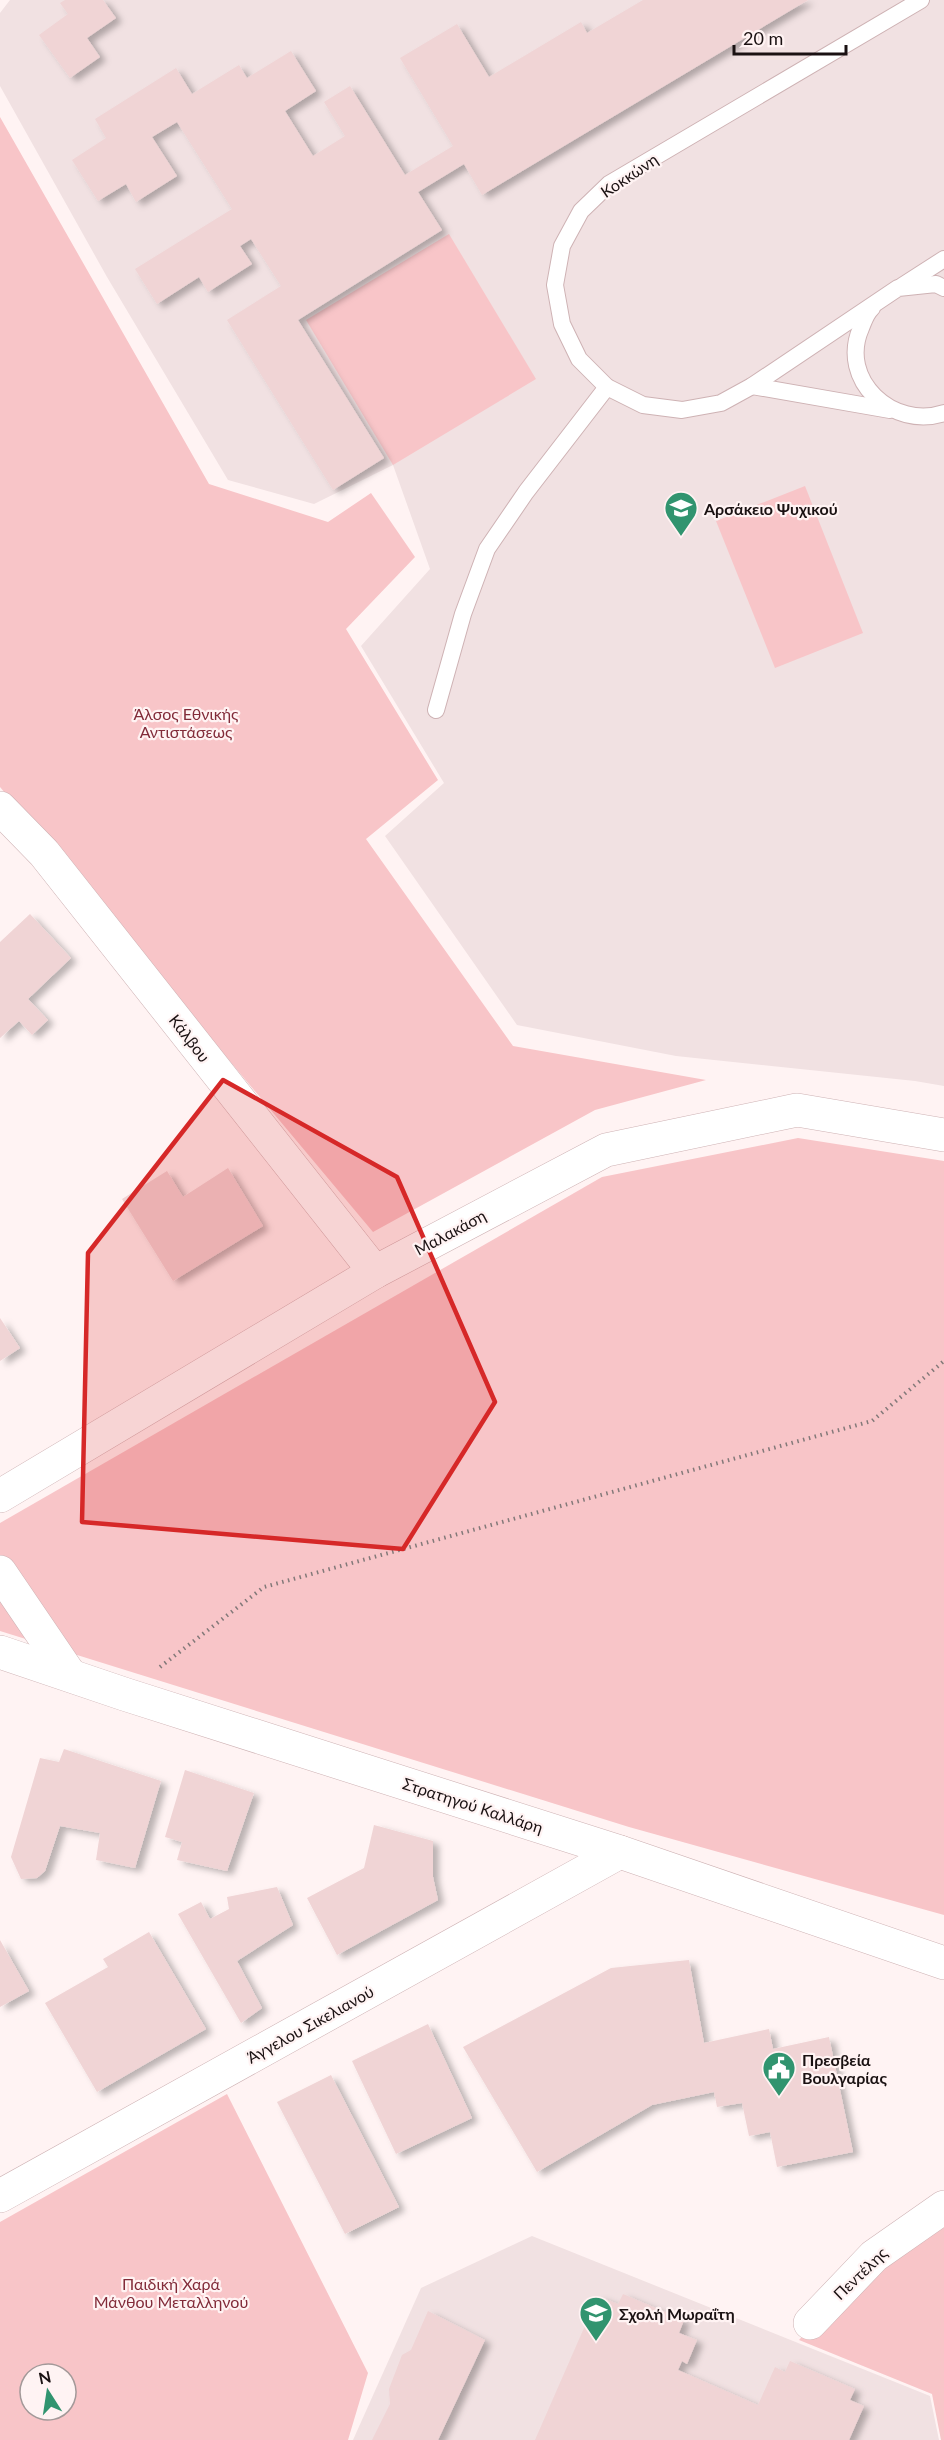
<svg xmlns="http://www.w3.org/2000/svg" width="944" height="2440" font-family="Lato,sans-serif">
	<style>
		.built { fill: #f1e1e2 }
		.green { fill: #f8c5c8; fill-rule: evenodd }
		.building { fill: #f0d4d5; filter: url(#shadow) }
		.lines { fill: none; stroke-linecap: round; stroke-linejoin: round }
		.service-casing { stroke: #ceb2b4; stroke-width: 18 }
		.minor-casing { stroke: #ceb2b4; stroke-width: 34 }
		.path { stroke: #837979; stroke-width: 4; stroke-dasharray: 1.5 4.5; stroke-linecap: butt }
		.service { stroke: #fff; stroke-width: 16 }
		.minor { stroke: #fff; stroke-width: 33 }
		.marked { fill: #d62828; fill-opacity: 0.2; stroke: #d62828; stroke-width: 4.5; stroke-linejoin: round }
		.labels { text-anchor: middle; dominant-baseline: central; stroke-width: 4.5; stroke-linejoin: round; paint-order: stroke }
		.street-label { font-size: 16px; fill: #1a1112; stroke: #fff3f3 }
		.poi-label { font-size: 16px; font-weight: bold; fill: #1a1112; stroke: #fff3f3; text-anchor: start }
		.park-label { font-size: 16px; fill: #822b39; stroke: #fff3f3 }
	</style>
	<defs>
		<filter id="shadow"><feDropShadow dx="6" dy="4" stdDeviation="3" flood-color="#0004"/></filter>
	</defs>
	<rect width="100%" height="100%" fill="#fff3f3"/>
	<g class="built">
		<polygon points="10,0 944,0 944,1086 915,1081 676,1056 517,1025 385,836 444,783 361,646 430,569 393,465 314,504 228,480 107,277 0,86 0,13"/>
		<polygon points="532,2236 930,2396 939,2440 353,2440 421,2288"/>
	</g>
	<g class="green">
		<polygon points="0,117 209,484 328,522 371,493 415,557 346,629 438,780 366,839 513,1046 706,1080 595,1110 373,1232 0,787"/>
		<polygon points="449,234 536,379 393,465 306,320"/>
		<polygon points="805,486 863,633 775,668 716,521"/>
		<polygon points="798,1138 944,1161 944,1915 629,1827 0,1631 0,1523 602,1177"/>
		<path d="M 227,2094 L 368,2373 L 348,2440 L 0,2440 L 0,2222 ZM 30,2374 L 66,2374 L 66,2410 L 30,2410 Z"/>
		<polygon points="944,2211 944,2440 941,2440 932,2394 799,2340 875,2260"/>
	</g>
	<g class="building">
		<polygon points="65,0 103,0 116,18 87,38 100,57 70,78 39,35 68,14 60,3"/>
		<polygon points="643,0 808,0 482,195 464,164 418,192 442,230 298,320 384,458 333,490 227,320 281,286 251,239 240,246 252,264 208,292 199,277 157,304 135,269 232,209 177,122 152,137 177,176 136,202 126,184 98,201 72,160 106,138 95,119 176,68 192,94 239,65 247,78 291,51 316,91 285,111 313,156 345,136 324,102 350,86 405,175 453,146 400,58 457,24 489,77 581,22 587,33"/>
		<polygon points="30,914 71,958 28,999 48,1020 32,1035 19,1021 0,1038 0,942"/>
		<polygon points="228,1168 263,1226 173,1281 122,1199 167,1171 183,1197"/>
		<polygon points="0,1318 20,1348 0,1361"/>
		<polygon points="64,1749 161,1781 135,1868 96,1860 100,1833 60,1826 45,1871 37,1878 21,1879 11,1857 40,1758 59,1762"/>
		<polygon points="185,1770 254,1793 227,1871 177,1860 182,1842 165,1837"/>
		<polygon points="374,1825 433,1841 433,1877 438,1900 337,1955 307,1898 364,1868"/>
		<polygon points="277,1887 293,1925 237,1961 262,2008 241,2023 178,1914 201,1902 210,1919 229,1909 227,1897"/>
		<polygon points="149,1932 206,2029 97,2092 45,2003 108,1967 103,1959"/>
		<polygon points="0,1940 29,1991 0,2007"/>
		<polygon points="689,1960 704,2043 769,2029 773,2049 829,2037 853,2152 777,2167 770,2132 749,2136 742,2103 717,2107 714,2092 652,2105 537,2172 463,2047 611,1968"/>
		<polygon points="428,2024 472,2118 396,2154 352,2061"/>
		<polygon points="331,2075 399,2207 345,2234 277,2102"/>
		<polygon points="623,2294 684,2320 679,2333 697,2340 687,2364 682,2361 678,2370 758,2405 775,2367 785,2372 790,2361 855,2389 850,2400 864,2406 849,2440 535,2440 598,2296 618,2304"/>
		<polygon points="428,2311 485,2340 438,2440 372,2440 390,2404 389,2389 402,2355 411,2350"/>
	</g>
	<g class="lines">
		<defs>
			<g id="service">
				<polyline points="921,0 609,184 581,211 562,246 555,285 562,324 579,359 607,387 643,405 682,410 721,403 752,386 898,288 936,284 944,288"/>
				<polyline points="902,286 944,259"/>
				<path d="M 872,308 C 866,313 864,321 861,328 C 838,380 893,430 944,413"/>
				<polyline points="752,386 890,410"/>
				<polyline points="436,710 463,614 487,549 526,492 607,387"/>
			</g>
			<g id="minor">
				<polyline points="0,808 44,853 375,1272"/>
				<polyline points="0,1496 375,1272 606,1150 797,1110 944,1135"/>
				<polyline points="0,1572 70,1675"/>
				<polyline points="0,1652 124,1694 620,1852 944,1963"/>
				<polyline points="0,2196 620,1852"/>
				<polyline points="810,2323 874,2256 944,2207"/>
			</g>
		</defs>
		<use href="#service" class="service-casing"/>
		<use href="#minor" class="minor-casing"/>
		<polyline class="path" points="160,1667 264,1587 872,1421 944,1361"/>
		<use href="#service" class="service"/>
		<use href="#minor" class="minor"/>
	</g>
	<path class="marked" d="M 223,1080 L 397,1177 L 495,1402 L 403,1549 L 82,1522 L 88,1253 Z"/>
	<defs>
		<symbol id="school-pin" viewBox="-11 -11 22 30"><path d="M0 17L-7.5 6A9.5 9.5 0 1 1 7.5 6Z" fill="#31946f" stroke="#fff3f3"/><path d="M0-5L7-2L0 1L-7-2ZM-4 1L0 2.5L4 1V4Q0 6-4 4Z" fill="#fff"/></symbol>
		<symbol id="civic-pin" viewBox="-11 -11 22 30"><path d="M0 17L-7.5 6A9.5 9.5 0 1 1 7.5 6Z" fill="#31946f" stroke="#fff3f3"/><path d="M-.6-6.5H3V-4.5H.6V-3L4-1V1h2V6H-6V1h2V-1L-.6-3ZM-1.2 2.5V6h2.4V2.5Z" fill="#fff"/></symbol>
	</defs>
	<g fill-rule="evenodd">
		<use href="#school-pin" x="662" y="489" width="38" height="52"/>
		<use href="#civic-pin" x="760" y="2049" width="38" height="52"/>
		<use href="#school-pin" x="577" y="2294" width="38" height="52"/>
	</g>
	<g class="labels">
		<g class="street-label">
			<text transform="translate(629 175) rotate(-34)">Κοκκώνη</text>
			<text transform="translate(190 1038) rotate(52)">Κάλβου</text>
			<text transform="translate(450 1232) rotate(-28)">Μαλακάση</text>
			<text transform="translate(473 1805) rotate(18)">Στρατηγού Καλλάρη</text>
			<text transform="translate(310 2024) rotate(-29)">Άγγελου Σικελιανού</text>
			<text transform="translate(860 2273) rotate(-44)">Πεντέλης</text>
		</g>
		<g class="poi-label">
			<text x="704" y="508">Αρσάκειο Ψυχικού</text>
			<text x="802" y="2059">Πρεσβεία<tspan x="802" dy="18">Βουλγαρίας</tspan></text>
			<text x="619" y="2313">Σχολή Μωραΐτη</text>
		</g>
		<g class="park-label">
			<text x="186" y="713">Άλσος Εθνικής<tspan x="186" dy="18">Αντιστάσεως</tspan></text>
			<text x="171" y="2283">Παιδική Χαρά<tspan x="171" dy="18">Μάνθου Μεταλληνού</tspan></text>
		</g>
	</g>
	<g transform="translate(48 2392) rotate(348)"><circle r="28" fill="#fff3f3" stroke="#a39999" stroke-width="1.5"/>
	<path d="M0-4.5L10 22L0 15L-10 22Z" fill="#31946f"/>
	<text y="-9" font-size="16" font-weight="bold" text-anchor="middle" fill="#1a1112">N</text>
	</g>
	<path d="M734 45v9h112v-9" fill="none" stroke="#1a1112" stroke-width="3"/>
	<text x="743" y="45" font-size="18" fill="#1a1112" stroke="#fff3f3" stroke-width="4.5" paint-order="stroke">20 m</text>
</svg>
